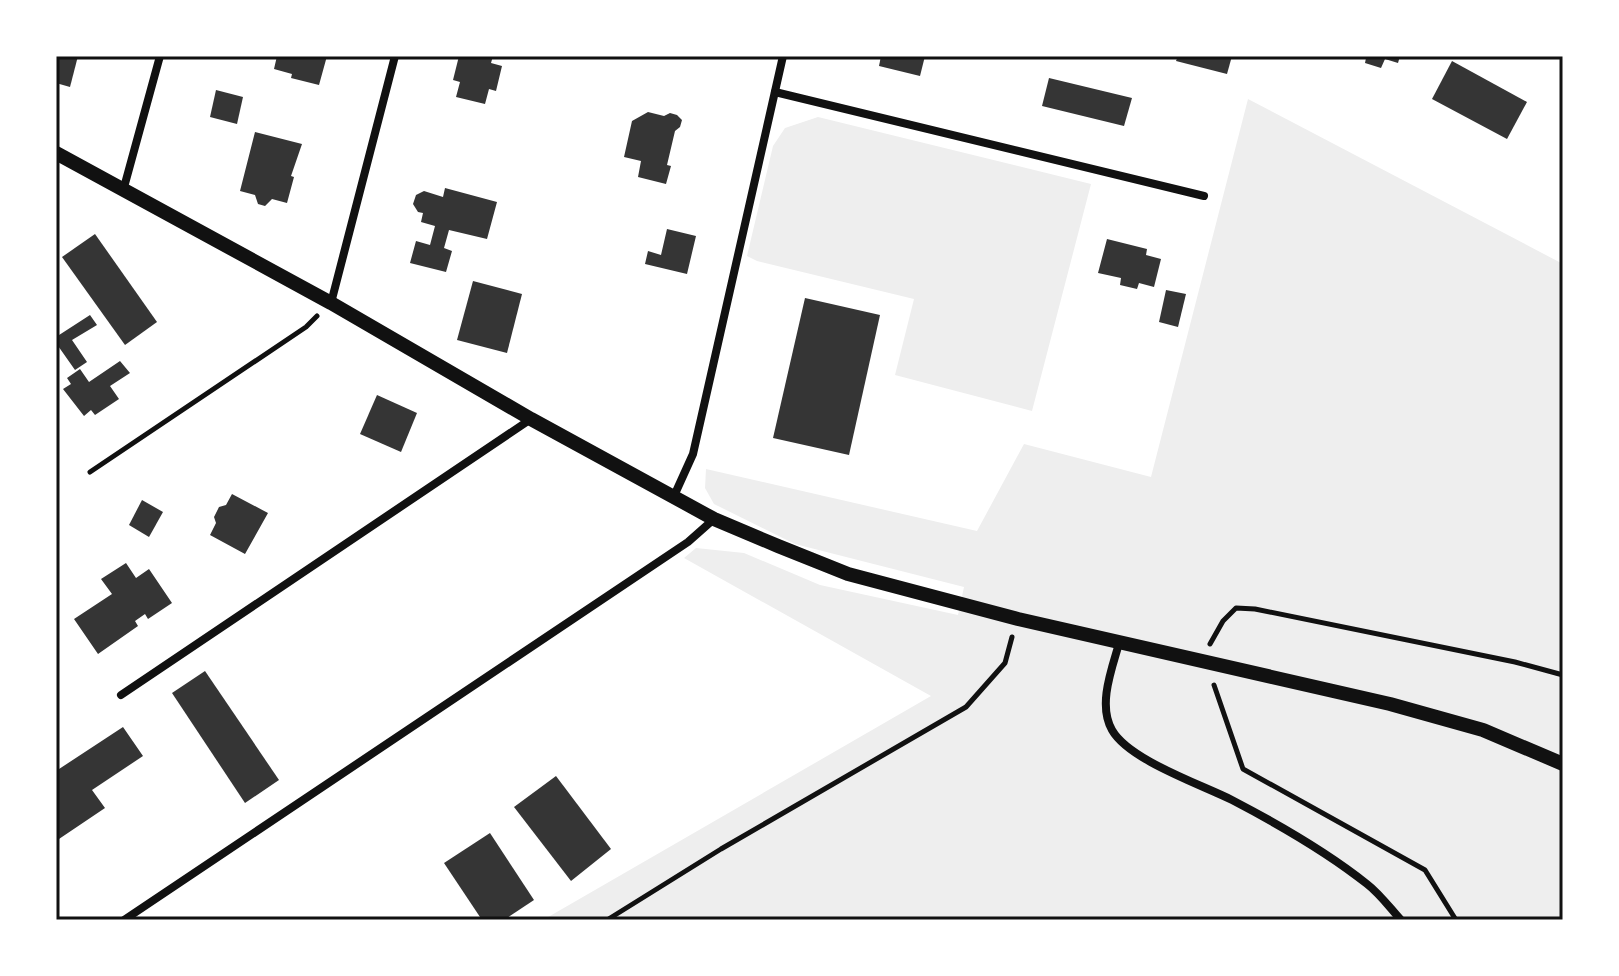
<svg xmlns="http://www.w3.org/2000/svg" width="1619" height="976" font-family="Lato,sans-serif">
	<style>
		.green { fill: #eee }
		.building { fill: #353535 }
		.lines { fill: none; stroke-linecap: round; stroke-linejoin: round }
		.path { stroke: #111; stroke-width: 5 }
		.minor { stroke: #111; stroke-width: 8 }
		.tertiary { stroke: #111; stroke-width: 14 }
		.neatline { fill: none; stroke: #111; stroke-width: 3 }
	</style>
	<rect width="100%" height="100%" fill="#fff"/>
	<g class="green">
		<polygon points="1248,99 1563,264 1563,920 543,920 931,696 684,558 696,548 744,553 820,585 958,615 964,587 795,544 714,504 705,488 706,469 977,531 1024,444 1151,477"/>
		<polygon points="818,117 1091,184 1032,411 895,375 914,299 757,261 747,256 773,146 785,128"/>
	</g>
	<g class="building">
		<polygon points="56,56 78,56 70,87 56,83"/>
		<polygon points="277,56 327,56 319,85 291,78 292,74 274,69"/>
		<polygon points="459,56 493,56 491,63 502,66 496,91 489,89 485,104 456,97 460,82 453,80"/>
		<polygon points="881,56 925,56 920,76 879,66"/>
		<polygon points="1178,56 1232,56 1227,74 1176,61"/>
		<polygon points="1360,56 1400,56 1398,63 1385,59 1381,68 1365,63 1366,58"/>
		<polygon points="1452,61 1527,102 1507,139 1432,99"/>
		<polygon points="1049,78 1132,98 1124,126 1042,106"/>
		<polygon points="216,90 243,97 237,124 210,117"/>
		<polygon points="648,112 664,116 670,113 677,115 682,120 680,127 675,131 667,165 671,166 666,184 638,177 641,161 624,157 632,121"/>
		<polygon points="255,132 302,144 291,176 294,177 287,203 272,199 265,206 258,204 255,195 240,191"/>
		<polygon points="445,188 497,202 487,239 449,230 444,248 452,251 446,272 410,263 416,241 430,245 435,226 421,222 423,213 418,212 413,204 416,195 424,191 443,197"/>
		<polygon points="667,229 696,236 687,274 645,264 648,251 661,255"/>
		<polygon points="95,234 157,322 125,345 62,257"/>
		<polygon points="1107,239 1147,249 1146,255 1161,259 1154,287 1139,283 1137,289 1120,285 1121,278 1098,273"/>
		<polygon points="473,281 522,294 507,353 457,340"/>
		<polygon points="1166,290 1186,294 1178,327 1159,322"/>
		<polygon points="805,298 880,315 849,455 773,438"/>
		<polygon points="90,315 97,325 72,340 87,362 75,370 56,343 56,337"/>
		<polygon points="120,361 130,373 110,386 119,399 95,415 91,410 84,416 63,389 71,384 67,378 80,369 89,382"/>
		<polygon points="377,395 417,413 401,452 360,434"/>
		<polygon points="232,494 268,513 245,554 210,535 216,523 214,517 219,507 226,505"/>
		<polygon points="142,500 163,512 149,537 129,525"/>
		<polygon points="126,563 136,578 149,569 172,603 148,619 145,614 135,621 138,626 98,654 74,619 112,594 101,579"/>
		<polygon points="205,671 279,780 245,803 172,693"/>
		<polygon points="123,727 143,756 92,790 105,808 56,841 56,771"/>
		<polygon points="556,776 611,849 571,881 514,807"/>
		<polygon points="490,833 534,900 504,920 482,920 444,863"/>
	</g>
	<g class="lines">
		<g class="path">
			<polyline points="90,472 306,327 317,316"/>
			<polyline points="1210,644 1223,621 1236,608 1255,609 1515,662 1563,675"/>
			<polyline points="1214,685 1243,769 1425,870 1456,920"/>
			<polyline points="607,920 721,849 966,707 1005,663 1012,637"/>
		</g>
		<g class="minor">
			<polyline points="775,92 1204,196"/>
			<polyline points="123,191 160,56"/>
			<polyline points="331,303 395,56"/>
			<polyline points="674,496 693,454 783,56"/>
			<path d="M 1120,640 C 1113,666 1097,704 1112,730 C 1129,760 1200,784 1232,800 C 1278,824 1327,852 1367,884 C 1380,894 1390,908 1401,920"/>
			<polyline points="121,695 531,419"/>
			<polyline points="124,920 688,542 714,519"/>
		</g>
		<polyline class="tertiary" points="56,153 331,303 531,419 714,519 778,546 848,574 1018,619 1390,704 1483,730 1563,764"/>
	</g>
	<rect width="1619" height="976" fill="none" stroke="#ffffff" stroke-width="116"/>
	<rect x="58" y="58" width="1503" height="860" class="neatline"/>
</svg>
